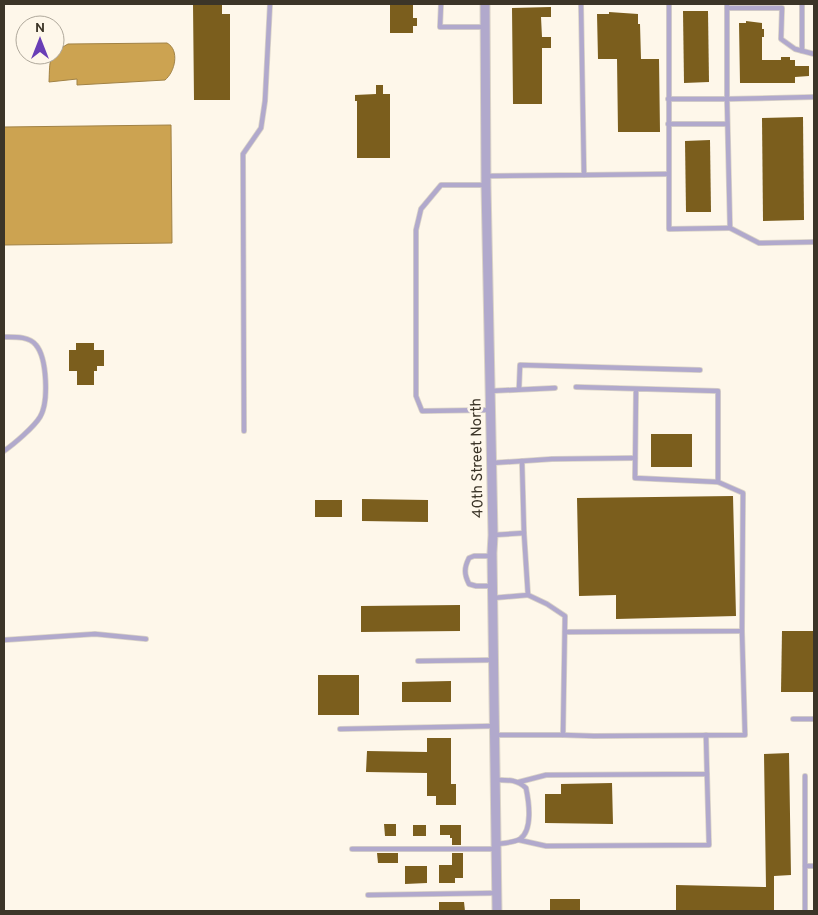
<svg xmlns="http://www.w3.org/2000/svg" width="818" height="915" font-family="Overpass,sans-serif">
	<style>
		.water { fill: #cca351; stroke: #a18245 }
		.building { fill: #7b5e1d }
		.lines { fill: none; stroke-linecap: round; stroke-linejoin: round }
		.service-casing { stroke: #dbd4c7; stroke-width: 6 }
		.minor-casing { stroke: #dbd4c7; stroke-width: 11 }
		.service { stroke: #b1a9cc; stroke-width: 4.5 }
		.minor { stroke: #b1a9cc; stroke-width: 9 }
		.labels { text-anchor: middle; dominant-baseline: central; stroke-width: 5; stroke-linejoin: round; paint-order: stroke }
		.street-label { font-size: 15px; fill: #3c3528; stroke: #fef7ea }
	</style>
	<rect width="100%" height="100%" fill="#fef7ea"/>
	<g class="water">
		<path d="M 167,43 C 180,50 175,72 165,80 L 77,85 L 77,79 L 49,82 C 50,59 48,55 68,44 Z"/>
		<polygon points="171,125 172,243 4,245 4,127"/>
	</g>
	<g class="building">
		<polygon points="193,4 222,4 222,14 230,14 230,100 194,100"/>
		<polygon points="390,4 413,4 413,18 417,18 417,26 413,26 413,33 390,33"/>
		<polygon points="551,7 551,17 541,17 542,37 551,37 551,48 542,48 542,104 513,104 512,8"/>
		<polygon points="683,11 708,11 709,82 684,83"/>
		<polygon points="609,12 638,14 638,24 640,24 641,59 659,59 660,132 618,132 617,59 598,59 597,14 609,14"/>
		<polygon points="746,21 762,23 762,29 764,29 764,37 762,37 762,60 781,60 781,57 790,57 790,60 795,60 795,66 809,66 809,76 795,77 795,83 740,83 739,23 746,23"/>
		<polygon points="376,85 383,85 383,94 390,94 390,158 357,158 357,101 355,101 355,95 376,94"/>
		<polygon points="803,117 804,220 763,221 762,118"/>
		<polygon points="710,140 711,212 686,212 685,141"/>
		<polygon points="76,343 94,343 94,350 104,350 104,366 97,366 97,371 94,371 94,385 77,385 77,371 69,371 69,350 76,350"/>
		<rect x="651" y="434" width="41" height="33"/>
		<polygon points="733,496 736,616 616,619 616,595 579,596 577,498"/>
		<polygon points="362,499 428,500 428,522 362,521"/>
		<rect x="315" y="500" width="27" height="17"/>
		<polygon points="460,605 460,631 361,632 361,606"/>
		<polygon points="782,631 814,631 814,692 781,692"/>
		<rect x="318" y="675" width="41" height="40"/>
		<polygon points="451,681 451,702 402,702 402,682"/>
		<polygon points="427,738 451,738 451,784 456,784 456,805 436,805 436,796 427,796 427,773 366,772 367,751 427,752"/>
		<polygon points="789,753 791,875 774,876 774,911 676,911 676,885 766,887 764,754"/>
		<polygon points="612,783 613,824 545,823 545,794 561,794 561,784"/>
		<polygon points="384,824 396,824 396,836 385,836"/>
		<rect x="413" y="825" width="13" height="11"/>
		<polygon points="440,825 461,825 461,845 452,845 452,838 450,838 450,835 440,835"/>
		<polygon points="377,853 398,853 398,863 378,863"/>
		<polygon points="452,853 463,853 463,878 455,878 455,883 439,883 439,865 452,865"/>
		<polygon points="405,866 427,866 427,883 405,884"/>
		<rect x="550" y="899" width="30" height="12"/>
		<polygon points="439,902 464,902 465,911 439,911"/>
	</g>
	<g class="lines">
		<defs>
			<g id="service">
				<polyline points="441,4 440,27 485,27"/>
				<polyline points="669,4 669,229 730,228"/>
				<polyline points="802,4 802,51"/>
				<polyline points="727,8 782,8 781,39 795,49 814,54"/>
				<polyline points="814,97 727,99 730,228 759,243 814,242"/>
				<polyline points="668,99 727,99 727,4"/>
				<polyline points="668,124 727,124"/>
				<polyline points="584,175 668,174"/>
				<polyline points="487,176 584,175 581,4"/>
				<polyline points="486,185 441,185 421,209 416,230 416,396 422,411 490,410"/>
				<path d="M 4,337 C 14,337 29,336 36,345 C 47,358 49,402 40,417 C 34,427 14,444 4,451"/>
				<polyline points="576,387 718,391 718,482 635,478 636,389"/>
				<polyline points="519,389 520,365 700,370"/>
				<polyline points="490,391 555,388"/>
				<polyline points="244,431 243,154 261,128 265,101 270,4"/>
				<polyline points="522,461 524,533"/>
				<polyline points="491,463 552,459 635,458"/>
				<path d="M 492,556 L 474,556 L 469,558 C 464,568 464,574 469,584 L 476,586 L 493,586"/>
				<polyline points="493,598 528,595 524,533 493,535"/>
				<polyline points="565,632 742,631 743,493 718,482"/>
				<polyline points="4,640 95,634 146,639"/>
				<polyline points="418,661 494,660"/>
				<polyline points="793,719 814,719"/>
				<polyline points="340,729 495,726"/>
				<polyline points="495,735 563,735 565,616 547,604 528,595"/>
				<polyline points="563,735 594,736 745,735 742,631"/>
				<path d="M 495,780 C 508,780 516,779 526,788 C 529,802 533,830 520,839 C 513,843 503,843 496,844"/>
				<polyline points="519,782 546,775 707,774 706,735"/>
				<polyline points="519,840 546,846 709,845 707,774"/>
				<polyline points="352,849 496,849"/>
				<polyline points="805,866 814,866"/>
				<polyline points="368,895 497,893"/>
				<polyline points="805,911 805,776"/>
			</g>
			<polyline id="minor" points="485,4 486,185 493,535 492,553 497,911"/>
		</defs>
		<use href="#service" class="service-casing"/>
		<use href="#minor" class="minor-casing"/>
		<use href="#service" class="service"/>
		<use href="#minor" class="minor"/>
	</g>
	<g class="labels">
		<g class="street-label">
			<text transform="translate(478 458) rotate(-91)">40th Street North</text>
		</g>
	</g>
	<rect width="818" height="915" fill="none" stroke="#3c3528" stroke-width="10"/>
	<g transform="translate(40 40)"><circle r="24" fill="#fef7ea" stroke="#b0a99c"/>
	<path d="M0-4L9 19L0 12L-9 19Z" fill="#693eb6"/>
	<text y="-8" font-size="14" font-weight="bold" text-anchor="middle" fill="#3c3528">N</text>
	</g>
</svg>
